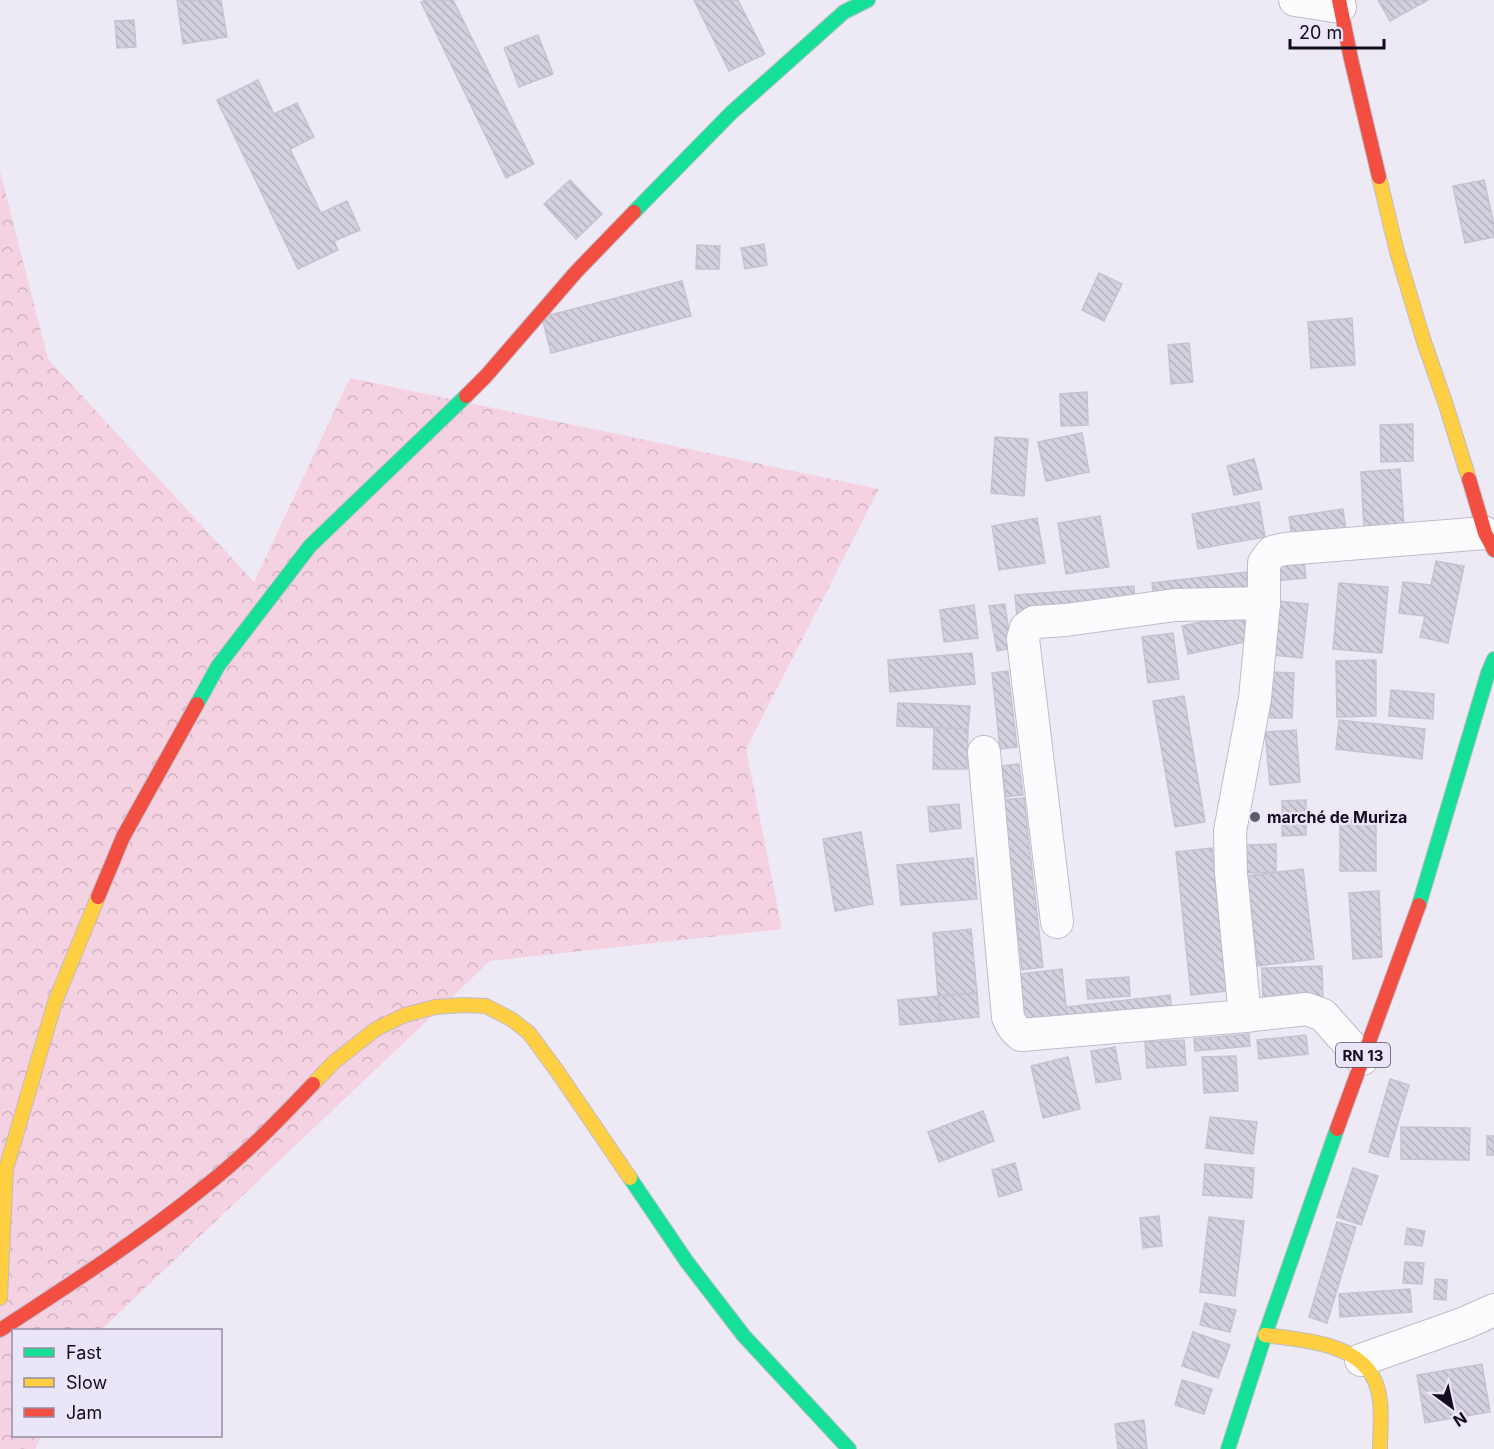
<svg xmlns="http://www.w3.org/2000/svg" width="1494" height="1449" font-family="Inter,sans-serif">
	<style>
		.forest { fill: url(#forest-crowns) }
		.building { fill: url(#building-back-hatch); stroke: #c6c2d1; stroke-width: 1.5 }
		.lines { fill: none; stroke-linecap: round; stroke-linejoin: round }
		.street-casing { stroke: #c0bbca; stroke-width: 34 }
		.fast-casing { stroke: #c0bbca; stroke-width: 16 }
		.slow-casing { stroke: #c0bbca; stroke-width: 16 }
		.jam-casing { stroke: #c0bbca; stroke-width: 16 }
		.street { stroke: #fcfcfe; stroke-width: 32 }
		.fast { stroke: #16e098; stroke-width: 14 }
		.slow { stroke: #ffcf43; stroke-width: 14 }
		.jam { stroke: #f24e42; stroke-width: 14 }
		.poi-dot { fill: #5f5a69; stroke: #ebe5fa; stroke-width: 2 }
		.labels { text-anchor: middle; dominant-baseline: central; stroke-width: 4.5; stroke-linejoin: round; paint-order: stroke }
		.shield { fill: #ebe5fa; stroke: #544d60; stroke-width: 1.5 }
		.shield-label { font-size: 15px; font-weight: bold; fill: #130c1e }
		.poi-label { font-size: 16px; font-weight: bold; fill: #130c1e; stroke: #ebe5fa; text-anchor: start }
	</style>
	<defs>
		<pattern id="forest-crowns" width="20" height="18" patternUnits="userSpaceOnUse" patternTransform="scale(1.5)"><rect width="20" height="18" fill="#f4d2e1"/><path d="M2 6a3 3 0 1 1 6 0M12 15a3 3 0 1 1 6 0" fill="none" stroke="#d0b3c1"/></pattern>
		<pattern id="building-back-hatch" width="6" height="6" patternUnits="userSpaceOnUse" patternTransform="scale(1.5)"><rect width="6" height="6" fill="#d4d0de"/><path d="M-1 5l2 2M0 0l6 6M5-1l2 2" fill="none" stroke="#b5b1be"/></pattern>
	</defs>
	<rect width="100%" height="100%" fill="#edeaf5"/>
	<polygon class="forest" points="0,171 48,359 254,582 350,378 879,489 746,749 782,929 490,961 101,1330 14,1330 14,1436 42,1436 35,1449 0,1449"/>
	<g class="building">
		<polygon points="177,0 221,0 227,37 183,44"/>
		<polygon points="425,0 453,0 534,164 506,178 421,2"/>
		<polygon points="694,0 738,0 765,54 729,71"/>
		<polygon points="1378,0 1428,0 1390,21"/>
		<polygon points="134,20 136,47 117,48 115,21"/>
		<polygon points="538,35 553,74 519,87 504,48"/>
		<polygon points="258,80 274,114 297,103 314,137 290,149 321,213 347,201 360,230 334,241 338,250 298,269 217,100"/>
		<polygon points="570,180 602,214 576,239 544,204"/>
		<polygon points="1484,180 1494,225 1494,237 1465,243 1453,186"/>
		<polygon points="764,244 767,265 745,269 741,248"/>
		<polygon points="697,245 720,246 719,269 696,269"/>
		<polygon points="1099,273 1122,284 1104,321 1082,310"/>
		<polygon points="682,281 691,316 551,353 542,317"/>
		<polygon points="1352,318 1355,365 1311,368 1308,322"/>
		<polygon points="1189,343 1193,382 1171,384 1168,345"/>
		<polygon points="1087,392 1088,425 1061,426 1060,394"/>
		<polygon points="1413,424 1413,461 1381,462 1380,425"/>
		<polygon points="1082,433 1089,472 1046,481 1038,442"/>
		<polygon points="995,437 1028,439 1024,496 991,493"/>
		<polygon points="1254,459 1262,489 1234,495 1227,466"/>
		<polygon points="1400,469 1404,526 1364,528 1361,472"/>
		<polygon points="1259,502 1265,537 1198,549 1192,514"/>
		<polygon points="1343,509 1347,537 1293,545 1289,517"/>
		<polygon points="1100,516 1109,567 1066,574 1058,523"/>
		<polygon points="1037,518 1045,563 999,570 992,526"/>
		<polygon points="1304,561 1306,578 1273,581 1271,565"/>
		<polygon points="1436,561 1464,566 1448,643 1420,637 1425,616 1399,613 1403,582 1431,585"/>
		<polygon points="1246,572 1249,595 1155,606 1152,583"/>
		<polygon points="1339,583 1388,587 1382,653 1333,649"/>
		<polygon points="1134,586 1135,608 1017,617 1015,595"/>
		<polygon points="1278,601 1308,604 1302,658 1273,655"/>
		<polygon points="1005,604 1011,648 997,651 989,606"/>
		<polygon points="974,605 978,638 944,642 940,610"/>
		<polygon points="1248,612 1254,640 1188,654 1182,626"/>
		<polygon points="1173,633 1179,679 1148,683 1142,637"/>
		<polygon points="972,653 975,684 890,692 888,660"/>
		<polygon points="1376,660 1376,716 1337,717 1336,661"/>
		<polygon points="1008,671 1017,747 1000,749 992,673"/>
		<polygon points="1272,672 1294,673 1292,718 1270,718"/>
		<polygon points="1391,690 1434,694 1433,719 1389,716"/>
		<polygon points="1184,696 1205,822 1175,827 1153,701"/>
		<polygon points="898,703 970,706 968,729 897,726"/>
		<polygon points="1339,720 1425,729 1422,759 1336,749"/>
		<polygon points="934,728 968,729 967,769 933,769"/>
		<polygon points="1296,730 1300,782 1270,785 1265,732"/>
		<polygon points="1019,764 1023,795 1006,797 1002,766"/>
		<polygon points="1024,798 1043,967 1022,970 1003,800"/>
		<polygon points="1306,800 1306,835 1282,836 1282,801"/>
		<polygon points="959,804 961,828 930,832 928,807"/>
		<rect x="1340" y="818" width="36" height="53"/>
		<polygon points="861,832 873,904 835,911 823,839"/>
		<polygon points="1276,844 1276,872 1246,873 1245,845"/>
		<polygon points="1212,848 1227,991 1191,995 1176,852"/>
		<polygon points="973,858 977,899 901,905 897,865"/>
		<polygon points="1303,869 1314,959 1258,966 1247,876"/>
		<polygon points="1379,891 1382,957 1353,959 1349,893"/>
		<polygon points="971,929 977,993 938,996 933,933"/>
		<polygon points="1322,966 1323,1007 1263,1009 1262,968"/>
		<polygon points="1062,969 1066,1007 1170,995 1172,1013 1026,1030 1020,974"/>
		<polygon points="1129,977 1130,996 1088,999 1086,980"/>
		<polygon points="977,993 979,1017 941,1021 938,996"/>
		<polygon points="938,996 941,1021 900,1025 898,1000"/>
		<polygon points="1249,1034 1250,1046 1195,1051 1194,1039"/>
		<polygon points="1306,1035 1308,1054 1259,1059 1257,1040"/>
		<polygon points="1184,1040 1186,1065 1147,1068 1145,1042"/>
		<polygon points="1115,1047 1121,1079 1096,1083 1091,1051"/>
		<polygon points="1236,1056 1238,1091 1204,1093 1202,1057"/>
		<polygon points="1068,1057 1080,1109 1043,1118 1031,1066"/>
		<polygon points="1390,1079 1409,1085 1388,1157 1369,1152"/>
		<polygon points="983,1111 994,1141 939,1162 928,1132"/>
		<polygon points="1210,1117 1257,1122 1253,1154 1206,1148"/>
		<polygon points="1401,1127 1470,1128 1469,1160 1401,1159"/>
		<rect x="1487" y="1136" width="7" height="19"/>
		<polygon points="1015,1163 1022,1190 999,1197 992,1170"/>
		<polygon points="1205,1164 1254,1168 1252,1198 1203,1195"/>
		<polygon points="1353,1168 1378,1176 1361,1225 1337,1217"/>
		<polygon points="1159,1216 1162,1246 1143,1248 1140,1218"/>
		<polygon points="1209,1217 1244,1221 1235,1296 1200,1292"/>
		<polygon points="1337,1222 1356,1227 1327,1323 1309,1317"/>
		<polygon points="1407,1228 1425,1231 1422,1246 1405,1244"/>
		<polygon points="1405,1262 1424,1263 1422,1284 1403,1283"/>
		<polygon points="1435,1279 1447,1280 1446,1300 1434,1299"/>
		<polygon points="1410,1289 1412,1312 1340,1317 1339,1294"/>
		<polygon points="1205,1303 1236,1310 1230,1332 1200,1325"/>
		<polygon points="1193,1332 1230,1345 1218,1378 1182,1366"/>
		<polygon points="1482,1364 1490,1412 1425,1423 1417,1375"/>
		<polygon points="1182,1380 1212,1389 1204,1414 1175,1405"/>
		<polygon points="1144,1420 1147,1449 1118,1449 1115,1424"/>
	</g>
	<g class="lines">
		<defs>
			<g id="street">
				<polyline points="1295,0 1340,7"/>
				<path d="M 984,752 L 1008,1017 C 1011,1025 1014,1030 1021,1035 L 1245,1016"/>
				<polyline points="1057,922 1023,639 1026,628 1034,622 1066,620 1175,605 1264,603"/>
				<polyline points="1362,1059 1323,1015 1307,1009 1245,1016 1231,873 1230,831 1255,698 1264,603 1264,563 1272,552 1285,549 1485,533"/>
				<polyline points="1361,1360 1465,1323 1494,1310"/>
			</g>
			<g id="fast">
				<polyline points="634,212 731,113 844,12 868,0"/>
				<polyline points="197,704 218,666 310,546 466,396"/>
				<polyline points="1419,905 1488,673 1494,659"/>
				<polyline points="630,1178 687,1262 744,1336 849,1449"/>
				<polyline points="1228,1449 1265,1335 1337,1129"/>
			</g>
			<g id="slow">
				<polyline points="1379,177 1397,252 1424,342 1445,402 1469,479"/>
				<polyline points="313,1084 334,1062 376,1029 405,1015 435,1007 463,1005 486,1006 511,1019 529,1033 557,1071 630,1178"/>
				<polyline points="0,1298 6,1169 55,1002 98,897"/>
				<path d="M 1265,1335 C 1300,1340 1356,1342 1374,1379 C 1384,1399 1380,1427 1380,1449"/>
			</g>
			<g id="jam">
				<polyline points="1339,0 1351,59 1379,177"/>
				<polyline points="466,396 486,376 576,272 634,212"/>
				<polyline points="1469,479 1485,533 1494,550"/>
				<polyline points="98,897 123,837 197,704"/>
				<polyline points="1337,1129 1419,905"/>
				<path d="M 0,1330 C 69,1285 139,1240 203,1188 C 243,1157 278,1121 313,1084"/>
			</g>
		</defs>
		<use href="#street" class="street-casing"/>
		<use href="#fast" class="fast-casing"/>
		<use href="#slow" class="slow-casing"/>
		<use href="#jam" class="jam-casing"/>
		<use href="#street" class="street"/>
		<use href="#fast" class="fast"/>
		<use href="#slow" class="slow"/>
		<use href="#jam" class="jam"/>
	</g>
	<circle class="poi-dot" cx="1255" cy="817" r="6"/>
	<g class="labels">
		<rect class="shield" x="1336" y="1043" width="54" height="24" rx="4.5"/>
		<g class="shield-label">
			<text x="1363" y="1055">RN 13</text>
		</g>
		<g class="poi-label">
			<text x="1267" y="817">marché de Muriza</text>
		</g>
	</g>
	<rect x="12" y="1329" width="210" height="108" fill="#ebe5fa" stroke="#958ea2" stroke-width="1.5"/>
	<rect x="24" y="1348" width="30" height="9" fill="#16e098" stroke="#958ea2" stroke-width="1.5"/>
	<text x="66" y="1359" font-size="18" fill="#130c1e">Fast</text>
	<rect x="24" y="1378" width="30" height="9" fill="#ffcf43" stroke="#958ea2" stroke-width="1.5"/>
	<text x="66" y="1389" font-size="18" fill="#130c1e">Slow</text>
	<rect x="24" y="1408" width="30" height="9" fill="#f24e42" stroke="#958ea2" stroke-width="1.5"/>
	<text x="66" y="1419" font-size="18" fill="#130c1e">Jam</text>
	<g transform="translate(1452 1407) rotate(147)" stroke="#ebe5fa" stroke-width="4.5" paint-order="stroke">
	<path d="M0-4.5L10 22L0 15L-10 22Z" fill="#130c1e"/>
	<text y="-9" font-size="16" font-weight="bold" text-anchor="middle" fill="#130c1e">N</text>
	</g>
	<path d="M1290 39v9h94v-9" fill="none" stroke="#130c1e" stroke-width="3"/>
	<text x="1299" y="39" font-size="18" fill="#130c1e" stroke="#ebe5fa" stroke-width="4.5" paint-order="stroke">20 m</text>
</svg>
